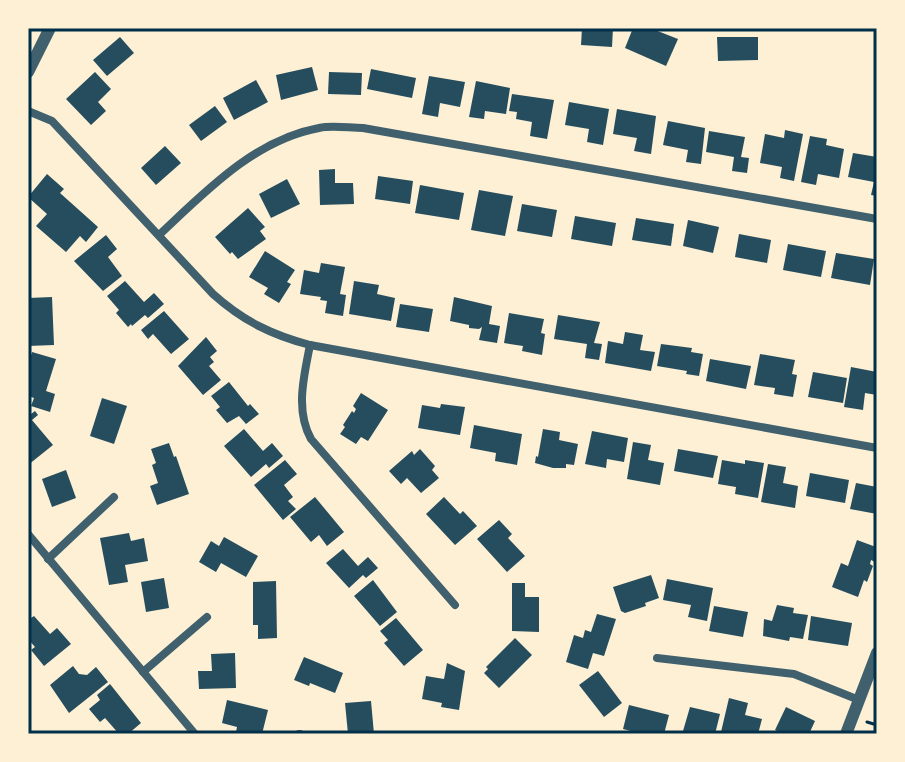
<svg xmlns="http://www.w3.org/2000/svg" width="905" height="762" font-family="Rubik,sans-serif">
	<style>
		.building { fill: #264d5e }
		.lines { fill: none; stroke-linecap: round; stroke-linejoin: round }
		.path { stroke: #003049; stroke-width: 3 }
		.minor { stroke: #3f606c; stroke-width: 8 }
		.tertiary { stroke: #3f606c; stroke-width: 12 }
		.neatline { fill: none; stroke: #003049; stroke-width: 3 }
	</style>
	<rect width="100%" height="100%" fill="#fdf0d5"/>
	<g class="building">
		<polygon points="582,28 613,28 612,47 581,45"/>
		<polygon points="633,28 650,28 678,39 666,66 625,48"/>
		<polygon points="120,37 134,53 107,76 93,60"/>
		<polygon points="717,37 758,37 758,60 718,61"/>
		<polygon points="312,67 318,90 281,100 276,75"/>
		<polygon points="371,69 416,78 412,98 367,89"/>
		<polygon points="95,72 111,89 98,102 106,111 91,125 66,99"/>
		<polygon points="329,72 362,73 361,95 328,94"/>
		<polygon points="429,76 465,82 460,107 440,103 438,117 422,114"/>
		<polygon points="256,80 268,102 234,120 223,98"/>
		<polygon points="476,81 510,88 506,114 485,111 484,119 469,117"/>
		<polygon points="512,94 554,100 547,139 530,136 532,122 516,119 517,112 509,111"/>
		<polygon points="569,102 609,109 603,145 587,142 589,129 565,125"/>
		<polygon points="215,106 227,122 201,141 189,125"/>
		<polygon points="617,109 656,116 651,154 634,151 637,138 613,134"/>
		<polygon points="668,121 705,128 701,164 686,162 688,150 663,145"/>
		<polygon points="785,130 803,134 794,181 780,178 782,167 760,163 765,134 784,138"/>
		<polygon points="709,131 745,137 741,157 749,158 747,173 732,171 734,157 706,152"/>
		<polygon points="810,136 827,139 826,145 844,149 839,178 818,174 816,185 801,182"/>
		<polygon points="165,146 181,163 156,185 141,168"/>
		<polygon points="853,153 877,157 877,196 871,195 874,182 848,177"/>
		<polygon points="335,169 335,183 353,183 354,204 320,205 319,170"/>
		<polygon points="47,174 64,189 60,193 98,227 86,242 80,236 66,252 36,226 47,214 28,197"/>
		<polygon points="378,176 413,181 410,204 375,199"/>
		<polygon points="287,179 300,204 271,218 259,194"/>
		<polygon points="420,185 464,193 459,220 415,213"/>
		<polygon points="479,190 513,196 505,236 471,230"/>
		<polygon points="522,204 557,210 552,237 517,231"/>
		<polygon points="248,208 265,227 260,231 266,239 238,259 232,252 230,254 215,237"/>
		<polygon points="575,216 616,223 612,246 571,239"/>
		<polygon points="636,218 674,224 671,246 632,240"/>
		<polygon points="688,220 719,227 713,253 683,246"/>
		<polygon points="739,234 771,240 767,263 735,257"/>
		<polygon points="106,235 117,249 108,257 122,276 103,291 74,261"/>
		<polygon points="788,244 826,251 821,277 783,270"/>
		<polygon points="265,251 295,270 287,282 291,284 279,303 264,294 268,288 249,277"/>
		<polygon points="836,253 874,259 870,285 831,278"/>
		<polygon points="321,263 345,267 340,294 346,295 343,316 325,313 327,301 320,300 321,297 300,294 304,270 319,273"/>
		<polygon points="125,281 144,302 154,293 164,304 148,318 145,315 132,326 131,324 128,327 116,313 119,310 107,296"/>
		<polygon points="354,281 379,285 377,294 395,298 391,321 349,314"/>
		<polygon points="52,297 54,345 28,346 28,298"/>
		<polygon points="454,297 492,306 489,324 500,326 497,343 479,340 482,327 479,329 469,328 469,325 450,321"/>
		<polygon points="400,304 433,309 429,332 396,327"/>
		<polygon points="164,311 189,339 171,354 153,334 148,339 141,330"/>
		<polygon points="509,313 544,319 541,333 545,334 542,355 522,351 523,346 504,343"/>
		<polygon points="558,315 600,322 594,343 602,344 599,360 585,358 587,344 554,339"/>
		<polygon points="625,332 643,335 640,350 655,352 651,371 605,363 608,341 623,344"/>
		<polygon points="206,337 217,351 210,357 214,362 209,366 221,380 203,395 178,366"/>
		<polygon points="661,344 692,348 691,352 703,354 699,376 686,374 687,371 657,366"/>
		<polygon points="32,352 56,359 46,391 55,394 50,412 31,406 34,398 28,396 28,365"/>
		<polygon points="760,354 795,360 792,374 797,375 793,397 774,394 775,388 754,385"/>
		<polygon points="710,359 751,366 746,389 706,381"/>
		<polygon points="851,367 877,372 877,395 865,393 863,410 844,407"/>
		<polygon points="813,372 847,378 843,403 808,397"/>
		<polygon points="229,382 248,406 250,404 259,414 246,424 239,416 227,423 216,410 220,407 211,396"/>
		<polygon points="361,393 388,410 368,441 361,437 356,444 340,434 345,427 343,425 352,411 354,413 356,409 353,406"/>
		<polygon points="102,398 127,406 114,444 90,436"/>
		<polygon points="441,404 465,407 460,435 418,428 422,405 440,408"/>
		<polygon points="28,410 31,414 35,411 38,415 32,420 53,445 28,465"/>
		<polygon points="474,425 522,434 517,465 495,461 496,453 470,448"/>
		<polygon points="244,429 263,451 272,443 283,456 269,468 266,464 251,477 224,446"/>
		<polygon points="543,429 560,432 559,440 578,444 574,465 566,464 566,468 553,468 535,463 536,456 538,457"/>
		<polygon points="592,431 628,438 624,462 607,459 606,468 585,464"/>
		<polygon points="633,442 651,445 648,460 664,463 660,485 627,479"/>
		<polygon points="169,443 174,457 176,456 189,494 157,505 150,486 158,483 152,465 156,463 151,449"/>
		<polygon points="420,449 435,466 432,470 439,478 421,493 407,478 401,484 389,471 412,451 414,455"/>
		<polygon points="678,449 718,456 713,478 674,471"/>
		<polygon points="285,460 297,474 284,485 293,497 288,501 296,509 283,520 254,485"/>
		<polygon points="722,460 745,464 745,460 764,463 758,498 735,494 736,487 718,484"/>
		<polygon points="768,464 786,467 783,483 798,486 795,508 761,502"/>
		<polygon points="66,470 76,498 52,507 42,479"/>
		<polygon points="810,473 849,480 845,503 806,496"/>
		<polygon points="856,483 877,487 877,514 850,509"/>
		<polygon points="315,497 344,532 327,546 319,535 311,542 290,517"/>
		<polygon points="444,497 460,514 463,511 477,526 455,545 426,514"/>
		<polygon points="499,520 512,534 508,538 525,556 507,572 477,539"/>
		<polygon points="129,533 131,541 144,538 148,561 125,565 128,582 109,585 100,538"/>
		<polygon points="224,537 258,556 246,577 221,563 216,572 199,562 211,541 219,546"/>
		<polygon points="857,540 876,547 877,551 875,562 871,560 870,564 873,566 867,582 864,580 858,597 832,587 841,563 848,566"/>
		<polygon points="343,549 358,566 368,557 378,568 366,578 363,575 349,588 326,563"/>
		<polygon points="651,575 659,598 645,603 646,606 625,613 621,611 613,587"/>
		<polygon points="164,578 169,608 146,612 141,582"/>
		<polygon points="667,579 713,588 707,621 688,617 691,605 663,600"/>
		<polygon points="373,580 397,612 380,626 354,596"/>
		<polygon points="276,581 277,638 258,639 258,625 253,625 253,582"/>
		<polygon points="512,583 525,583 525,597 539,597 539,632 512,631"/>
		<polygon points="777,605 794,608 793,613 808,615 803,639 790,637 789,641 763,636 764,619 772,621"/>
		<polygon points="714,606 748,612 743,637 709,631"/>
		<polygon points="597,614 616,619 604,656 593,653 588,669 566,662 574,635 583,638 585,630 591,632"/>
		<polygon points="34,616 50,634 57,628 71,644 44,666 31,650 35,647 28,639 28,620"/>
		<polygon points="811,616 852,623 848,646 808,640"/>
		<polygon points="396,618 423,650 404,666 384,643 388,640 380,631"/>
		<polygon points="515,638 532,655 499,688 484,673 488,669 486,667"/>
		<polygon points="235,653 236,688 199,689 198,671 212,671 211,654"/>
		<polygon points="304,657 343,673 335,693 310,683 309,686 294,680"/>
		<polygon points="447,663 465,671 459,710 441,707 442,703 422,699 426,676 444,679"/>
		<polygon points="73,666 79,674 87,675 96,667 108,682 69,713 50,685"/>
		<polygon points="598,671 622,703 604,717 579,685"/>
		<polygon points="110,684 141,723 128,734 119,734 105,718 100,722 89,709 100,700 97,695"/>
		<polygon points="729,698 748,703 745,715 762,719 758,734 721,732"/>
		<polygon points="227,700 268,710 262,734 241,734 236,732 237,727 222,723"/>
		<polygon points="371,701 374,734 348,734 345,703"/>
		<polygon points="629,705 669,715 664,734 642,734 623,729"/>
		<polygon points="690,707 720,714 715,734 683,731"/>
		<polygon points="786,707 815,721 809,734 783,734 775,730"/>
	</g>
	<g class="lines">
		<polyline class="path" points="867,722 877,725"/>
		<g class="minor">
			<path d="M 28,111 L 52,121 L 213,294 C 243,321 272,335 310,345 L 877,448"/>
			<path d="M 159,235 C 205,192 254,140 319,128 C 332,125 349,128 363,128 L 877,219"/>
			<path d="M 310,345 C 304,376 295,410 311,439 L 455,605"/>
			<polyline points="28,534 195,734"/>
			<polyline points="48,559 114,497"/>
			<polyline points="657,658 794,674 859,700"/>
			<polyline points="143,672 207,617"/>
			<polyline points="299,734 300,734"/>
		</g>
		<g class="tertiary">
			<polyline points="28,72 50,28"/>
			<polyline points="846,734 877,653"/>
		</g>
	</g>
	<rect width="905" height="762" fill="none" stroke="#fdf0d5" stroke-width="60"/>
	<rect x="30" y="30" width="845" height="702" class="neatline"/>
</svg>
